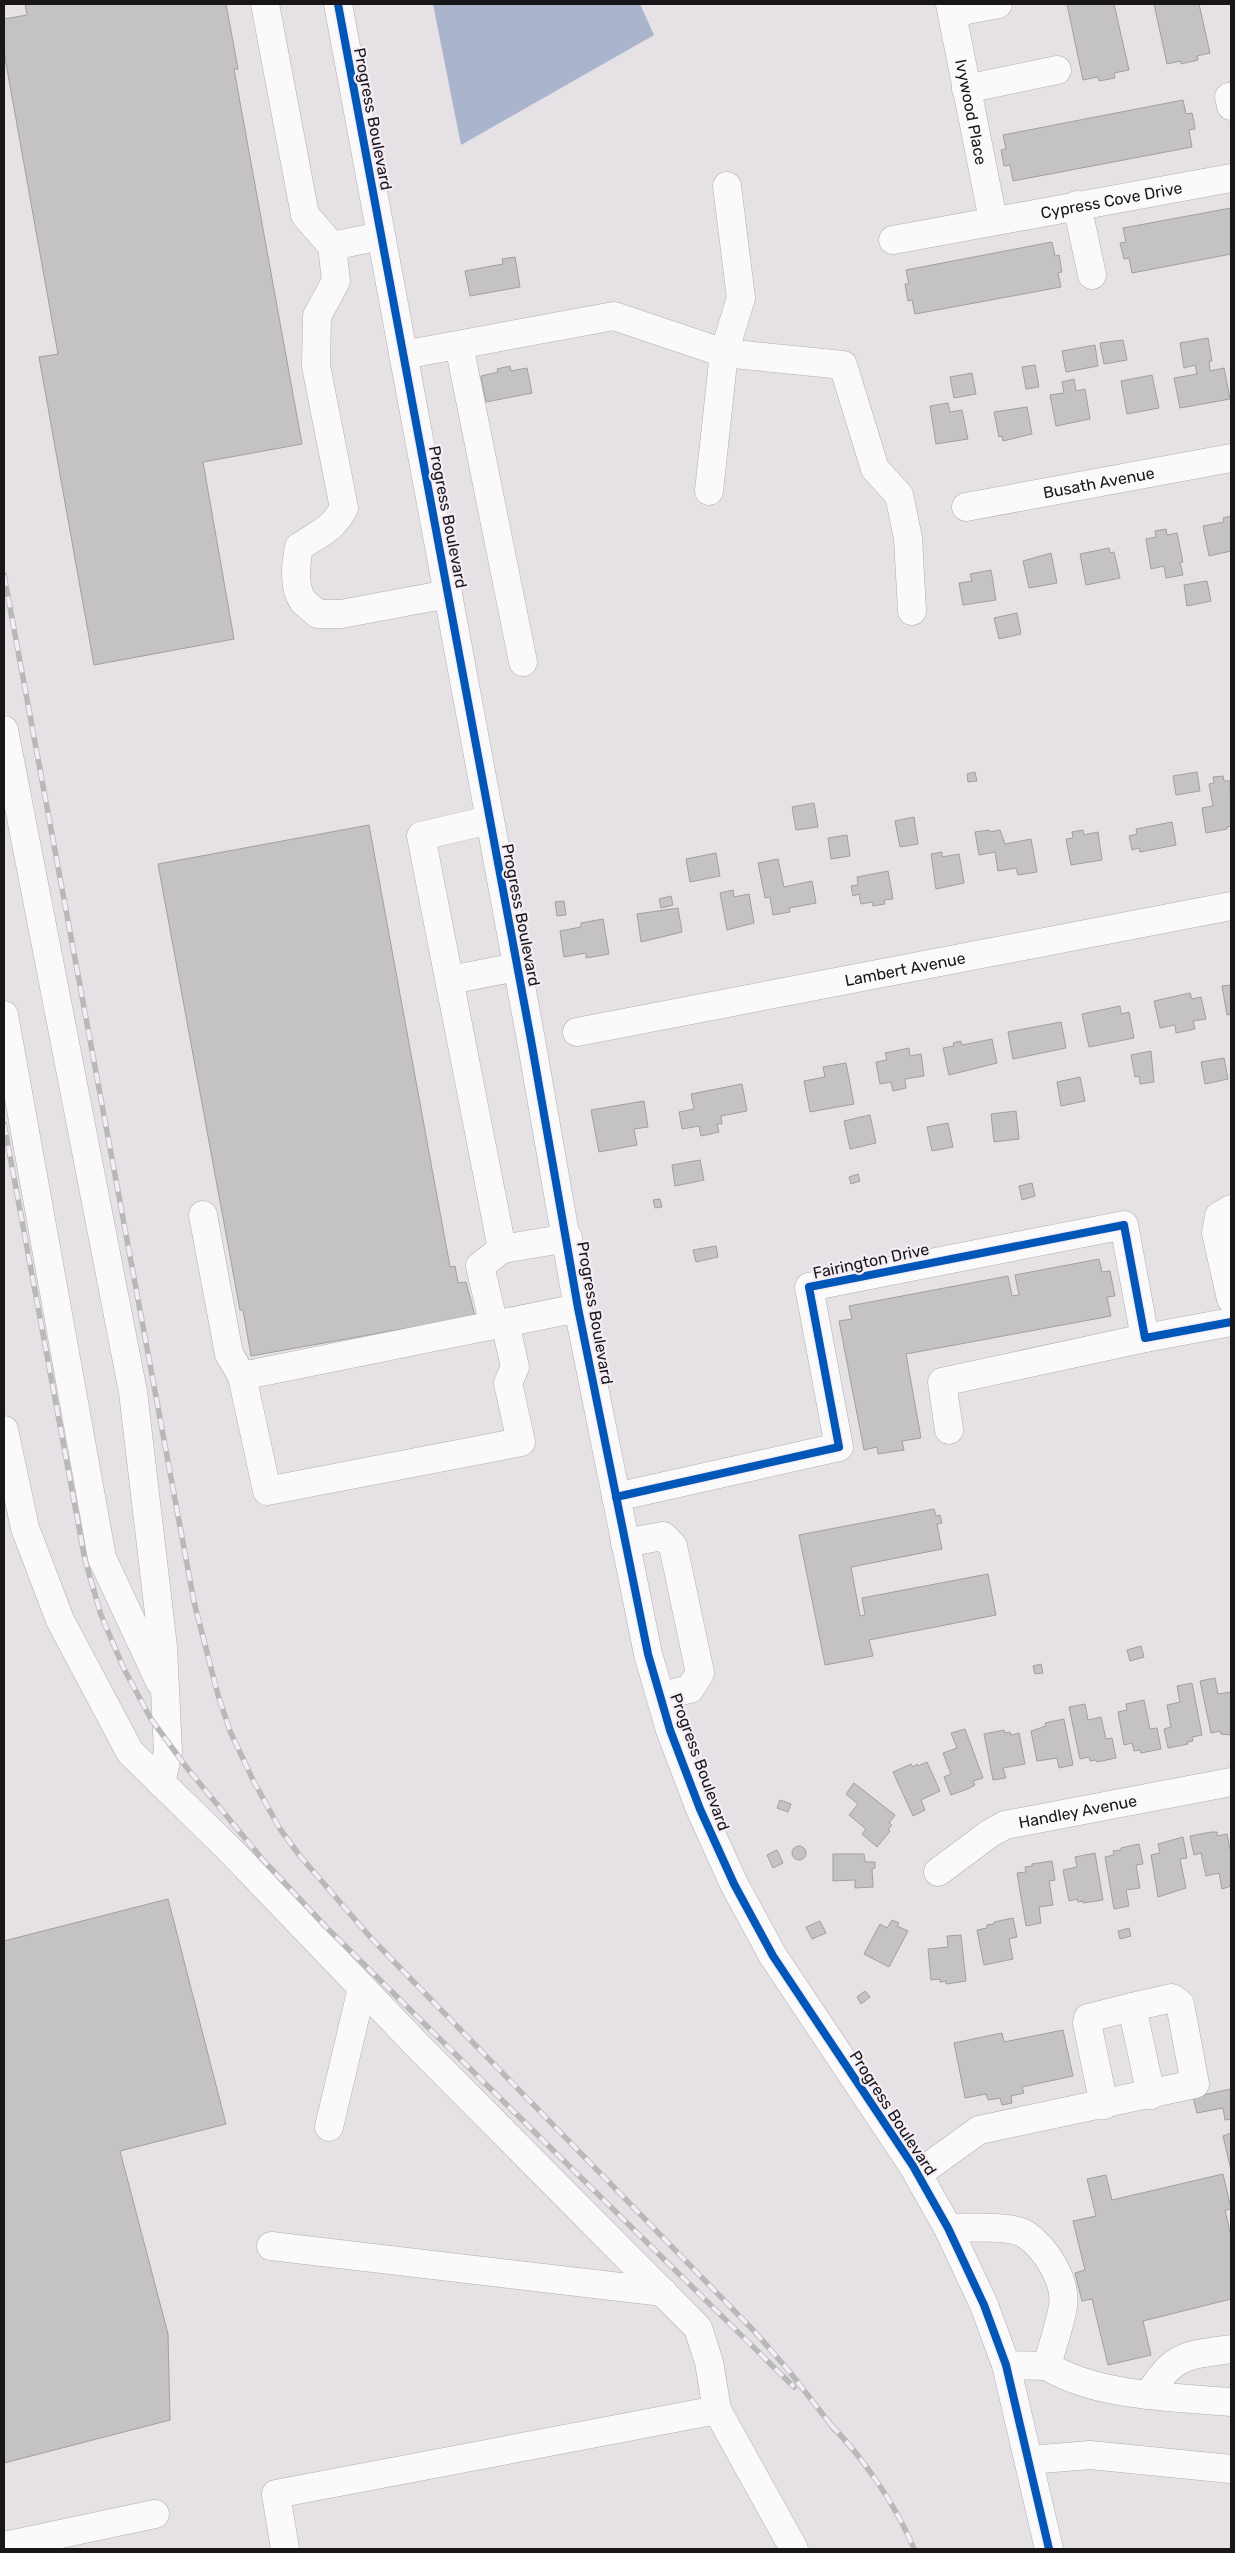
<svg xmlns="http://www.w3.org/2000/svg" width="1235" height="2553" font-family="Rubik,sans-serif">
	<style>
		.water { fill: #aab4cc }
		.building { fill: #c5c2c6; stroke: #a19fa2 }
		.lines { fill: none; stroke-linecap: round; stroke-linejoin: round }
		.minor-casing { stroke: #b1aeb1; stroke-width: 29 }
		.minor { stroke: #fbfafb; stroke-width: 28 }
		.rail-casing { stroke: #b9b8b9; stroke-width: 5.5 }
		.rail { stroke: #f4edf5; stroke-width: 4; stroke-dasharray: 11; stroke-linecap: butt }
		.cycleway-casing { stroke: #f4edf5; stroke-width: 11 }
		.cycleway { stroke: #0057b8; stroke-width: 8 }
		.labels { text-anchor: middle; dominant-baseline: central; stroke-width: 4.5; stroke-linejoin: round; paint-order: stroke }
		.street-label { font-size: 16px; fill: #191619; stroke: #f4edf5 }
	</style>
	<rect width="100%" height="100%" fill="#e5e1e5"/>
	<polygon class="water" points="433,4 640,4 654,35 461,145"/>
	<g class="building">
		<polygon points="25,4 226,4 238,69 234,69 302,444 203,462 234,639 94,665 39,357 58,354 4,52 4,19 27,15"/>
		<polygon points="1067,4 1114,4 1129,70 1114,73 1115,78 1099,81 1098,77 1083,80"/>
		<polygon points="1154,4 1199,4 1210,53 1197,56 1198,60 1181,64 1181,61 1167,64"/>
		<polygon points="1183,100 1186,114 1192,113 1194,122 1195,129 1189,130 1192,147 1013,181 1010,165 1004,166 1001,150 1006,149 1003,135"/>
		<polygon points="1231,208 1231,254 1132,273 1129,258 1124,259 1120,243 1126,242 1123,228"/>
		<polygon points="1052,242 1055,256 1059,255 1062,272 1058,273 1061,287 915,314 912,300 908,301 905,284 909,284 906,270"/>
		<polygon points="515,257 520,287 470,296 465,271 503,264 502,259"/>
		<polygon points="1208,338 1212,361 1209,361 1210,371 1224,368 1230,399 1180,408 1174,378 1197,374 1195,365 1184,368 1180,343"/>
		<polygon points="1123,340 1127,360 1104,364 1100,343"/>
		<polygon points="1095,345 1098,366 1066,372 1062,351"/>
		<polygon points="1035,365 1039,387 1026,389 1022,367"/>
		<polygon points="510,366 511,371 527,368 532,393 486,402 481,376 498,372 497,369"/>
		<polygon points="972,373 976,394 954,398 950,377"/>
		<polygon points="1152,375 1159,408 1127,414 1121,381"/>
		<polygon points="1074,379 1076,391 1085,389 1090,419 1056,426 1050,395 1064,393 1062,382"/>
		<polygon points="948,403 950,412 962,410 968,439 936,444 930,406"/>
		<polygon points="1027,407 1032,434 1003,441 1002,436 999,437 994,412"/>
		<polygon points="1231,516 1231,551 1209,556 1203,526 1224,522 1223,518"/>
		<polygon points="1166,529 1167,535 1177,533 1183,562 1180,562 1183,575 1166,578 1164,566 1151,569 1146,539 1156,537 1155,531"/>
		<polygon points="1109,548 1110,553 1114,552 1120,578 1086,585 1080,554"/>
		<polygon points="1051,553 1057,583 1029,588 1023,561"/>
		<polygon points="991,570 996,600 963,605 959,583 972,581 970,574"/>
		<polygon points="1207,581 1211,601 1187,606 1184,585"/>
		<polygon points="1017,613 1021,634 999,639 994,618"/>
		<polygon points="975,772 977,781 968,782 967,774"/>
		<polygon points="1197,772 1200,791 1176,795 1173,776"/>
		<polygon points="1223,776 1224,781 1230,781 1231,826 1227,827 1227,829 1206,833 1202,808 1213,806 1209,784 1214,783 1213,777"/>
		<polygon points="814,803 818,827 796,830 792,807"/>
		<polygon points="914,817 918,844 900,847 895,821"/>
		<polygon points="1172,822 1176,845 1140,852 1139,848 1132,850 1129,836 1137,834 1136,829"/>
		<polygon points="369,825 450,1267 455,1266 458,1283 466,1282 475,1316 251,1356 243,1310 240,1310 158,864"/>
		<polygon points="989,830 990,832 1000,830 1005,844 1031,839 1037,872 1018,875 1016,868 998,871 995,852 979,855 975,832"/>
		<polygon points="1083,830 1084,835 1098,832 1102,860 1071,865 1066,839 1073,838 1072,832"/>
		<polygon points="847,835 850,856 831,859 828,838"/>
		<polygon points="942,852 942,857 959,854 964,883 936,889 931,854"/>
		<polygon points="716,853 720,876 690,882 686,859"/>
		<polygon points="778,859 784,887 812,881 816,903 789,908 790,912 773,915 770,897 765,898 758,863"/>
		<polygon points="888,871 893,899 884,900 885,904 873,906 872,902 861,904 859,894 853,896 851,886 858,885 857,877"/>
		<polygon points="733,890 734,897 749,894 754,923 727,930 720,893"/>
		<polygon points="671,896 673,905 661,908 659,899"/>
		<polygon points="564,901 566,915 557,916 555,902"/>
		<polygon points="678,908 682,932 641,942 637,914"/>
		<polygon points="603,919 609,954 586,958 586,953 564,957 560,931 581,927 581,923"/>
		<polygon points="1231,985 1231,1014 1227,1015 1222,986"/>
		<polygon points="1190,993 1192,999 1201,997 1206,1019 1193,1021 1195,1029 1176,1033 1175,1025 1160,1028 1154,1001"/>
		<polygon points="1120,1006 1121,1014 1129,1012 1134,1038 1089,1047 1082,1014"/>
		<polygon points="1061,1022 1066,1048 1013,1059 1008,1032"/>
		<polygon points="992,1039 997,1063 949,1075 943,1048 954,1046 953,1043 961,1041 962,1045"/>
		<polygon points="909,1048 910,1056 921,1054 924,1076 905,1079 906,1088 893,1091 891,1082 880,1084 876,1062 887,1060 885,1053"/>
		<polygon points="1151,1051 1154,1082 1140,1084 1139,1076 1135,1077 1131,1055"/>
		<polygon points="1224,1058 1228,1079 1205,1084 1201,1062"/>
		<polygon points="846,1063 854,1104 810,1112 804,1081 825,1077 823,1067"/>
		<polygon points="1080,1077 1085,1101 1061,1106 1057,1082"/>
		<polygon points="742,1084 747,1111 721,1116 722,1124 717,1124 719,1132 701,1136 699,1126 682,1129 679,1112 694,1109 691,1094"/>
		<polygon points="644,1101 648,1127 634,1129 637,1145 599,1152 591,1110"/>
		<polygon points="1016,1111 1019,1139 994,1142 991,1114"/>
		<polygon points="870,1115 876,1143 850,1149 844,1121"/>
		<polygon points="948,1123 953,1147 932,1151 927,1127"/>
		<polygon points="700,1160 704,1180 675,1186 672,1165"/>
		<polygon points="858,1174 860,1181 851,1184 849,1177"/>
		<polygon points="1032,1183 1035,1196 1022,1200 1019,1186"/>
		<polygon points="660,1199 662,1207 655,1208 653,1200"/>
		<polygon points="716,1246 718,1257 696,1262 693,1250"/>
		<polygon points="1099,1259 1102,1272 1110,1271 1115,1296 1107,1297 1111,1316 906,1354 921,1438 902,1441 904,1450 878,1454 877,1447 864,1450 839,1321 852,1319 849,1306 1008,1276 1012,1296 1019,1295 1015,1275"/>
		<polygon points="934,1509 936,1516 940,1515 942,1523 937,1524 942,1549 851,1567 860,1616 865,1615 862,1598 988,1574 996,1615 869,1640 873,1656 825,1665 799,1535"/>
		<polygon points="1141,1646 1144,1657 1130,1661 1127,1650"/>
		<polygon points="1041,1664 1043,1673 1035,1674 1033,1666"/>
		<polygon points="1215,1678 1218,1694 1231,1692 1231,1735 1221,1734 1220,1731 1211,1733 1200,1681"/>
		<polygon points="1192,1683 1202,1735 1192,1737 1193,1741 1187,1742 1188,1744 1168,1748 1164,1729 1171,1727 1167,1705 1180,1702 1177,1686"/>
		<polygon points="1144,1700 1150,1729 1157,1728 1161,1749 1141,1753 1140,1750 1134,1751 1132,1743 1124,1745 1118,1712 1127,1710 1126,1704"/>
		<polygon points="1085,1704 1088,1720 1101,1717 1106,1739 1112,1738 1116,1758 1097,1762 1096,1760 1090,1761 1089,1757 1080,1759 1069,1707"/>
		<polygon points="1064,1719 1073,1765 1059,1768 1057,1758 1037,1761 1031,1731 1046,1726 1045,1723"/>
		<polygon points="965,1729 983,1778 973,1781 975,1785 970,1788 951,1795 944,1777 951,1774 943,1753 957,1748 951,1733"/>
		<polygon points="1004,1730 1005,1733 1010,1732 1011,1735 1019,1733 1025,1764 1003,1768 1006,1778 993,1780 984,1734"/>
		<polygon points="927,1762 940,1791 921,1800 925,1810 913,1816 893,1772 911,1764 913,1767 917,1764 918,1766"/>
		<polygon points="854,1783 895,1815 889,1823 892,1825 888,1830 890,1831 877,1847 862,1834 866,1829 849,1815 858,1804 846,1794"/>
		<polygon points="780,1800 791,1804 788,1812 777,1808"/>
		<polygon points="1211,1832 1217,1832 1217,1836 1227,1834 1231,1854 1231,1886 1222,1889 1219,1873 1206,1876 1201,1853 1194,1855 1190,1836"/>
		<polygon points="1183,1837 1187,1858 1180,1859 1186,1888 1158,1897 1151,1855 1160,1853 1158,1844"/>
		<polygon points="1139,1844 1143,1864 1136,1865 1140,1888 1126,1890 1129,1906 1114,1909 1105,1857 1114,1855 1113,1851 1121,1850 1121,1848"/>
		<circle cx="799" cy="1853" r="7"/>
		<polygon points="777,1850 783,1863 773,1868 767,1855"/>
		<polygon points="1095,1853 1103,1900 1083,1903 1083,1901 1078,1902 1077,1899 1069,1901 1063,1870 1077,1867 1075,1857"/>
		<polygon points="833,1854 864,1854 865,1862 875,1862 875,1868 872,1869 873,1887 855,1888 855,1880 833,1881"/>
		<polygon points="1052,1861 1055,1880 1049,1881 1053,1905 1039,1907 1041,1923 1026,1926 1017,1873 1026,1872 1025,1867 1032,1866 1032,1864"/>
		<polygon points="168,1899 226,2124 120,2151 168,2334 170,2420 4,2463 4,1941"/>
		<polygon points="1013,1918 1017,1937 1009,1939 1013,1959 984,1965 977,1930 987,1928 987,1925 994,1924 994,1922"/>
		<polygon points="892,1920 899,1923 897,1926 908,1931 889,1967 864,1954 880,1924 887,1928"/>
		<polygon points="820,1921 826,1933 812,1939 806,1927"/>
		<polygon points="1129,1928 1131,1936 1120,1939 1118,1931"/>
		<polygon points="961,1935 966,1981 946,1984 946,1981 940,1982 940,1979 931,1980 928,1949 948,1947 947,1936"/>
		<polygon points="865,1991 870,1997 861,2004 857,1997"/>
		<polygon points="1063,2030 1073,2076 1022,2087 1024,2093 1011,2096 1012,2103 1002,2105 1000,2098 988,2100 986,2094 965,2098 954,2043 1002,2033 1004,2042"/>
		<polygon points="1231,2089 1231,2119 1225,2120 1223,2108 1197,2113 1193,2097"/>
		<polygon points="1231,2133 1231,2170 1223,2136"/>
		<polygon points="1223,2174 1231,2209 1225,2210 1231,2236 1231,2299 1143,2321 1151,2355 1108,2365 1092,2299 1082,2301 1075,2273 1085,2270 1073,2221 1096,2216 1087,2179 1106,2175 1112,2200"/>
	</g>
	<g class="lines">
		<defs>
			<g id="minor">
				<path d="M 265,4 L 305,215 L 332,246 L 336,281 L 317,316 L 316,366 L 344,508 C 332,530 320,533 299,547 C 296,562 293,588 303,601 C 307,606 314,610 318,614 L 341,614 L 448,594"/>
				<polyline points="338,4 531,1040 578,1308 648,1654 670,1730 700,1809 734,1884 773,1956 913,2166 948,2228 984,2305 1006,2365 1049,2549"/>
				<path id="s1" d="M 950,4 L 993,220"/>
				<polyline points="952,13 998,4"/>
				<polyline points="966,89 1057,70"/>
				<polyline points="1229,97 1231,106"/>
				<polyline points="727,186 741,298 724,353 843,365 875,469 899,495 908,538 912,611"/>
				<polyline points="1077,205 1092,275"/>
				<path id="s2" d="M 893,240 L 1231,178"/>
				<polyline points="332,246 381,236"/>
				<polyline points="459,345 523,662"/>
				<polyline points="403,355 614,316 724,353 709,491"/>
				<path id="s3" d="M 966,507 L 1231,458"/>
				<polyline points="4,730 133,1392 163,1647 168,1752 161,1783"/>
				<polyline points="489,820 421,836 502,1249 568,1238"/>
				<polyline points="450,980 517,967"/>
				<polyline points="4,1015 102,1558 160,1682"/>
				<path id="s4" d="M 577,1032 L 1231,906"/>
				<polyline points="1231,1209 1219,1216 1216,1233 1231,1299"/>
				<polyline points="203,1215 229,1354 242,1376"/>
				<polyline points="505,1323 515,1367 508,1383 521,1442 267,1491 242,1376 578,1308"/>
				<polyline points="494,1325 480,1266 502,1249"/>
				<polyline points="4,1430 25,1528 60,1620 130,1752 229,1849 418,2046 698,2328 709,2362 717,2410 794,2549"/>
				<polyline points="949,1430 942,1382 1145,1338"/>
				<polyline points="616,1497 839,1447 809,1287 1124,1225 1145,1338 1231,1322"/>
				<polyline points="625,1543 663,1536 673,1546 700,1673 690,1689 661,1696"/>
				<path id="s5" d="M 938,1872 L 989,1834 L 1005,1825 L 1231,1782"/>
				<polyline points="1104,2105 1087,2023 1088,2018 1132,2007"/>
				<polyline points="329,2127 362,1988"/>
				<polyline points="918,2174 979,2130 1195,2084 1180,2004 1172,1998 1132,2007 1151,2095"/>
				<path d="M 948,2228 C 965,2228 1010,2225 1025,2234 C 1045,2247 1067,2281 1063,2306 C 1060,2326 1052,2346 1047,2366 L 1006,2365"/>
				<polyline points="271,2246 663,2292"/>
				<path d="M 1047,2366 C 1098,2397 1173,2397 1231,2402"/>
				<path d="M 1149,2395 C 1172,2354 1188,2355 1231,2349"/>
				<polyline points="1029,2460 1090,2455 1231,2469"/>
				<polyline points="4,2546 155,2514"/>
				<polyline points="285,2549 276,2494 717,2410"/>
			</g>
		</defs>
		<use href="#minor" class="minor-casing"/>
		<use href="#minor" class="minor"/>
		<defs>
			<g id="rail">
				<polyline points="4,575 194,1602 218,1695 230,1731 253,1780 280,1829 300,1856 371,1938 755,2332 789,2371 835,2430"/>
				<polyline points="4,1124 85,1560 101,1615 124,1669 151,1719 187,1768 263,1860 326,1927 794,2387"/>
				<path d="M 831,2425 C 864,2459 896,2505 914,2549"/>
			</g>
		</defs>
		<use href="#rail" class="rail-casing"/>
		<use href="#rail" class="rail"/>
		<defs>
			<g id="cycleway">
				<polyline points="338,4 531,1040 578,1308 648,1654 670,1730 700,1809 734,1884 773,1956 913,2166 948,2228 984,2305 1006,2365 1049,2549"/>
				<polyline points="616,1497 839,1447 809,1287 1124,1225 1145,1338 1231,1322"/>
			</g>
		</defs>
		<use href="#cycleway" class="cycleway-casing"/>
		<use href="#cycleway" class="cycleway"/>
	</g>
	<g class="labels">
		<g class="street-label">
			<text stroke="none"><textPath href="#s1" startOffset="110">Ivywood Place</textPath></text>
			<text transform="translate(373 119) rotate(79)">Progress Boulevard</text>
			<text stroke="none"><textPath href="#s2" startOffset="222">Cypress Cove Drive</textPath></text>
			<text stroke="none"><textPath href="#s3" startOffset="135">Busath Avenue</textPath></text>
			<text transform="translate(448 517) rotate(79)">Progress Boulevard</text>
			<text transform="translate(521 915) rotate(79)">Progress Boulevard</text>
			<text stroke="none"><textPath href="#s4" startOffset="334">Lambert Avenue</textPath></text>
			<text transform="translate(871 1261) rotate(-12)">Fairington Drive</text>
			<text transform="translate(595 1313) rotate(80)">Progress Boulevard</text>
			<text transform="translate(700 1762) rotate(70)">Progress Boulevard</text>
			<text stroke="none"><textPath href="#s5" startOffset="156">Handley Avenue</textPath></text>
			<text transform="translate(893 2113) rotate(57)">Progress Boulevard</text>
		</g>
	</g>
	<rect width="1235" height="2553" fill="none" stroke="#191619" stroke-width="10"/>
</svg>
